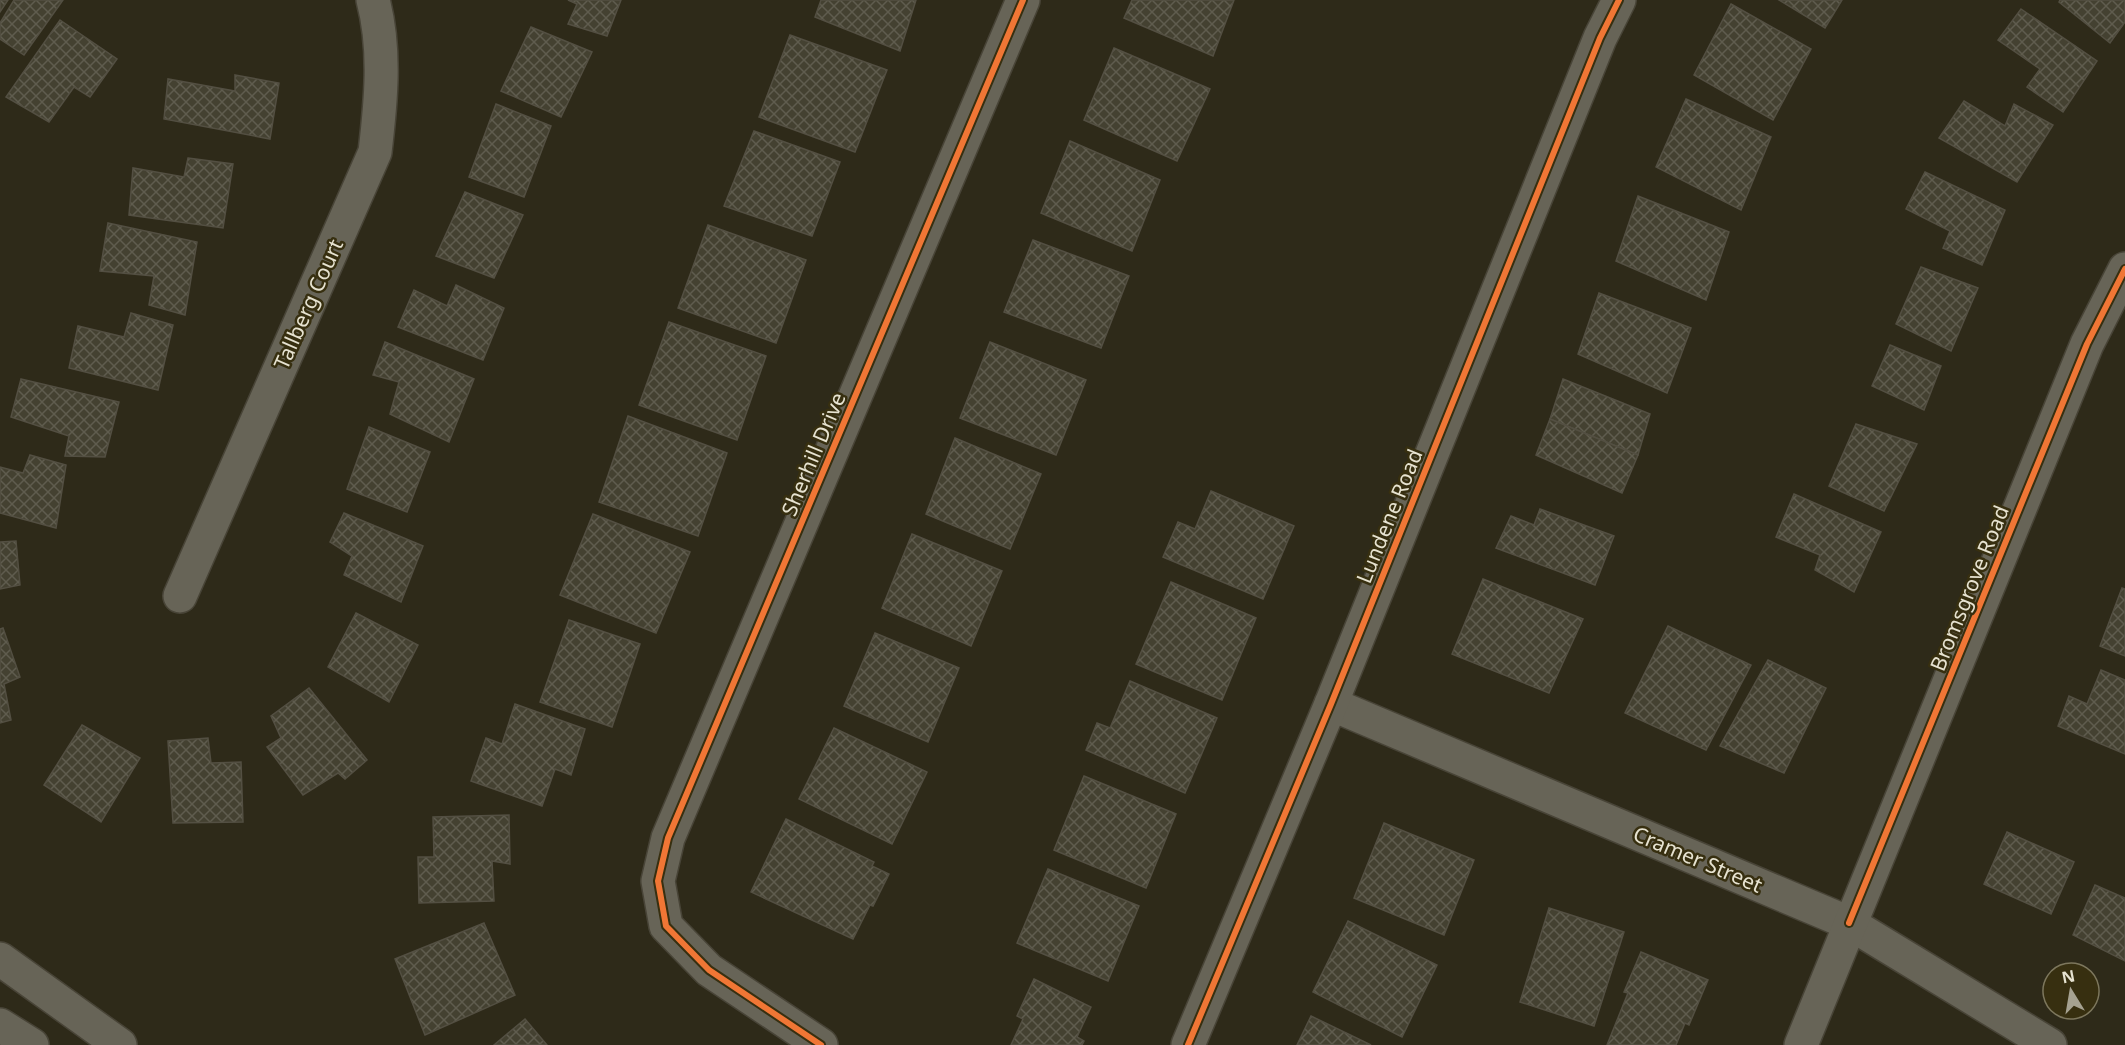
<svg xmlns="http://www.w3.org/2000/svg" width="2125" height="1045" font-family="'Noto Sans',sans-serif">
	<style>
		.building { fill: url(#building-cross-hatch); stroke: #534f42; stroke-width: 1.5 }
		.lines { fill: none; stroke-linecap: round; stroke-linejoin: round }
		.street-casing { stroke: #484437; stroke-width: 36 }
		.secondary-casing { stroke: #484437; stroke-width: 36 }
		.street { stroke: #676457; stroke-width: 33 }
		.secondary { stroke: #676457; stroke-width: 33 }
		.cycleway-casing { stroke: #372f10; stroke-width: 10 }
		.cycleway { stroke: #f07635; stroke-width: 6 }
		.labels { text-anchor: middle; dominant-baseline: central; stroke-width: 5; stroke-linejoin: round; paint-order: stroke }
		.street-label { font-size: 21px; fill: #e7e3d1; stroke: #372f10 }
	</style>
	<defs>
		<pattern id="building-cross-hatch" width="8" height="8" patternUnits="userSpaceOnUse" patternTransform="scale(1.5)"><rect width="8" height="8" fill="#444131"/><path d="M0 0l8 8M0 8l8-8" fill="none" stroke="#5f5c4e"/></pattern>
	</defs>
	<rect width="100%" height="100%" fill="#2e2a19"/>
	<g class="building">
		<polygon points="0,0 8,0 0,12"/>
		<polygon points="14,0 63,0 24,55 0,39 0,23"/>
		<polygon points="568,0 621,0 607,36 568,24 577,4"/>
		<polygon points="821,0 916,0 900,51 815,17"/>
		<polygon points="1132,0 1234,0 1213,56 1124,18"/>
		<polygon points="1779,0 1842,0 1825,28"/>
		<polygon points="2060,0 2125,0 2125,22 2110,43 2059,2"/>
		<polygon points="1731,4 1811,49 1773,120 1694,75"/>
		<polygon points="2021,9 2097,61 2063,112 2027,87 2040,69 1998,40"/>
		<polygon points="60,20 117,59 90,97 74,87 49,122 6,97"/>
		<polygon points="531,27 592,52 561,117 501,91"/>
		<polygon points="790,35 887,70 855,152 759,117"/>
		<polygon points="1114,48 1210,89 1177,161 1084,120"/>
		<polygon points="235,75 279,83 270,139 164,119 168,79 235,91"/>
		<polygon points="1686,99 1771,137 1741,210 1656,167"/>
		<polygon points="1964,101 2005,126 2014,104 2053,125 2017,182 1939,138"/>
		<polygon points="496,104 551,126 524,197 469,177"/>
		<polygon points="754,131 840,162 812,236 724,206"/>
		<polygon points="1070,141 1160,180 1132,251 1041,213"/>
		<polygon points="188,158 233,164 223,228 129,215 133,168 184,177"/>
		<polygon points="1925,172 2005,210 1982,265 1943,248 1950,231 1906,209"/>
		<polygon points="465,192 523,215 494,278 436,256"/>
		<polygon points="1638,196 1729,232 1706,300 1616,261"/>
		<polygon points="108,223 197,242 185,315 149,305 154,276 100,271"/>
		<polygon points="708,225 806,260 776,343 678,308"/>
		<polygon points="1033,240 1129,276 1101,348 1004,312"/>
		<polygon points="1921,267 1978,288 1951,351 1896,324"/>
		<polygon points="456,285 504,308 483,360 398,327 414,290 447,306"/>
		<polygon points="1599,293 1691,328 1667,393 1578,354"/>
		<polygon points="131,313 173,325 158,390 69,368 78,326 124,337"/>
		<polygon points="669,322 766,356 737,440 639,405"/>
		<polygon points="385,342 474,379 449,442 390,414 399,382 373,375"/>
		<polygon points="990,342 1086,380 1056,455 960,418"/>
		<polygon points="1890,345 1941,366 1924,410 1872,386"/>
		<polygon points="21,379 119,402 105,457 65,456 69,436 11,417"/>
		<polygon points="1563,379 1650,414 1638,455 1550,419"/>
		<polygon points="628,416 727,453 698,536 599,502"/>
		<polygon points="1550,419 1638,455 1622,493 1536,455"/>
		<polygon points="1856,424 1917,444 1884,511 1829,486"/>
		<polygon points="369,427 430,452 407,512 347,489"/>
		<polygon points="955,438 1041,474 1010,549 926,514"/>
		<polygon points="30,455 66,465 56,528 0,513 0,467 23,473"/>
		<polygon points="1211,491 1294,526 1263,599 1163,557 1178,522 1195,529"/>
		<polygon points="1794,494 1881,532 1854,592 1815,570 1820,555 1776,537"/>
		<polygon points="1540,509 1614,536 1595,585 1496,548 1511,516 1534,525"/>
		<polygon points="344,513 423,546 401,602 344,575 352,556 330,542"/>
		<polygon points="593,514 690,552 656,633 560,595"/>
		<polygon points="912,534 1002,571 971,646 882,608"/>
		<polygon points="16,541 20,585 0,589 0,542"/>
		<polygon points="1483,579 1583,619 1549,693 1452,654"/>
		<polygon points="1171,582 1256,618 1222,700 1136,664"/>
		<polygon points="2122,588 2125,589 2125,656 2100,646"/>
		<polygon points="356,613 418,645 389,702 328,667"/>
		<polygon points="569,620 640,644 612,727 540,702"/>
		<polygon points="1668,626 1751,665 1706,750 1625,713"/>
		<polygon points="3,628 20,677 4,684 11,720 0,723 0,629"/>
		<polygon points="875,633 959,668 928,742 844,706"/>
		<polygon points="1768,660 1826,688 1784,773 1720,746"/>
		<polygon points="2101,670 2125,680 2125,754 2058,726 2069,696 2087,704"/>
		<polygon points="1130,681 1217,718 1185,793 1086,750 1097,723 1110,728"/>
		<polygon points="309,688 367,760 345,779 338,773 303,795 267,747 281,738 271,716"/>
		<polygon points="515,704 585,729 571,775 555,769 542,806 471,781 486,738 502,744"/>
		<polygon points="82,725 140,758 101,822 44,785"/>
		<polygon points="834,728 927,772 892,844 799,799"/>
		<polygon points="208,738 211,763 241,762 243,822 173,823 168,741"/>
		<polygon points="1084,776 1176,814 1146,888 1054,850"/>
		<polygon points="509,815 510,864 492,861 494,901 419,903 418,857 434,857 433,817"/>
		<polygon points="786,819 874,862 872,866 889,874 873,906 870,905 853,939 751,892"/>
		<polygon points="1384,823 1474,860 1444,935 1354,898"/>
		<polygon points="2007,832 2074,862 2051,914 1984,884"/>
		<polygon points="1048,869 1139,906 1108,981 1017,943"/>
		<polygon points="2095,885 2125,898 2125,961 2073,935"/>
		<polygon points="1549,908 1624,932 1594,1026 1520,1002"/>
		<polygon points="1348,921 1437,965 1402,1037 1313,992"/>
		<polygon points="484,923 515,995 425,1035 395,959"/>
		<polygon points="1641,952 1708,980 1689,1025 1685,1023 1676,1045 1607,1045 1628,993 1624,992"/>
		<polygon points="1034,979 1091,1007 1077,1037 1084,1041 1082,1045 1011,1045 1023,1019 1017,1016"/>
		<polygon points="1311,1016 1371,1045 1297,1045"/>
		<polygon points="525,1019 547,1045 494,1045"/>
	</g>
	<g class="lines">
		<defs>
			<g id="street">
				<path d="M 180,596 L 375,152 C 381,101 386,49 373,0"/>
				<polyline points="1331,704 1849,923 2050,1045"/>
				<polyline points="821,1045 709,970 666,926 658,881 668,838 1023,0"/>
				<polyline points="1188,1045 1331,704 1600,38 1619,0"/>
			</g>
			<g id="secondary">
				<polyline points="0,959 120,1045"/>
				<polyline points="0,1025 32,1045"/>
				<polyline points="1801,1045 2087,344 2125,269"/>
			</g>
		</defs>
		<use href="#street" class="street-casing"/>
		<use href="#secondary" class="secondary-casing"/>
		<use href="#street" class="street"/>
		<use href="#secondary" class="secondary"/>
		<defs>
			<g id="cycleway">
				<polyline points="1849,923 2087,344 2125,269"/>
				<polyline points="821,1045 709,970 666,926 658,881 668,838 1023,0"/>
				<polyline points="1188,1045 1331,704 1600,38 1619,0"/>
			</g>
		</defs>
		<use href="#cycleway" class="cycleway-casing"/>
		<use href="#cycleway" class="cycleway"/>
	</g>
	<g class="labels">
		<g class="street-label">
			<text transform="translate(308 304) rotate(-66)">Tallberg Court</text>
			<text transform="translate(813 454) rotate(-67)">Sherhill Drive</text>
			<text transform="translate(1389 516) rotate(-68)">Lundene Road</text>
			<text transform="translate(1969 588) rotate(-68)">Bromsgrove Road</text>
			<text transform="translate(1698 859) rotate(23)">Cramer Street</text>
		</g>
	</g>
	<g transform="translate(2071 991) rotate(349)"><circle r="28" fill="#372f10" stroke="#7d775d" stroke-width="1.5"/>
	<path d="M0-4.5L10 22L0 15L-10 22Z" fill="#a6a291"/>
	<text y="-9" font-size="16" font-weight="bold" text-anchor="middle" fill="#e7e3d1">N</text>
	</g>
</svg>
